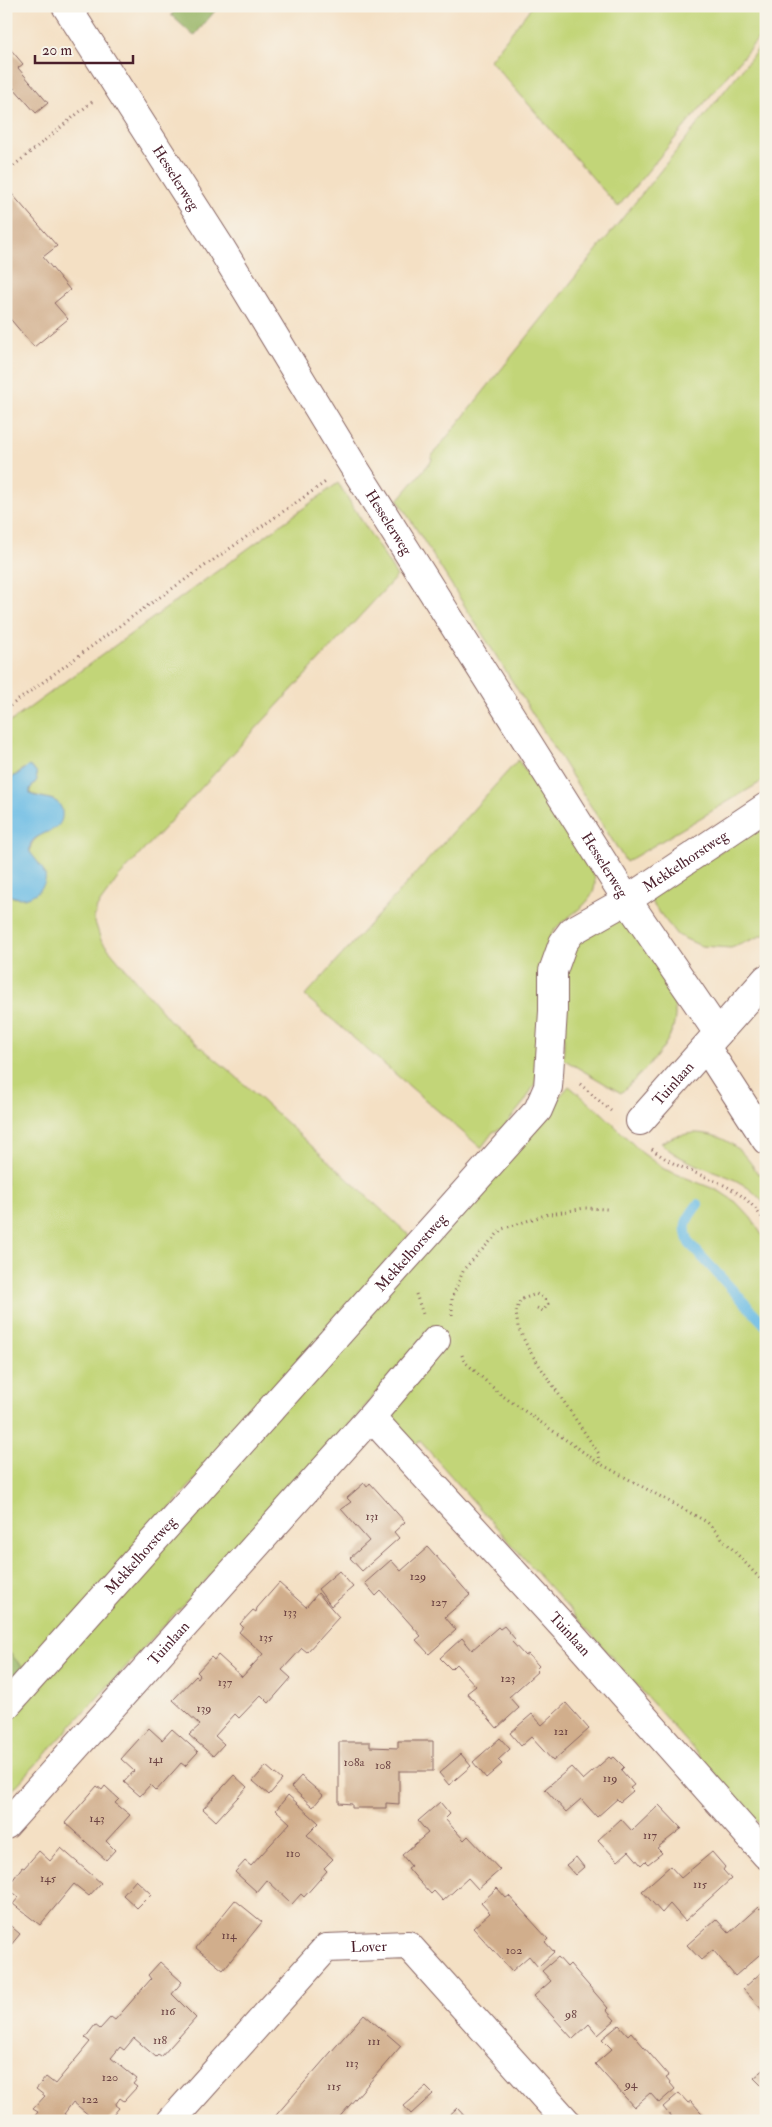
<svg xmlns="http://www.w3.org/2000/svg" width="772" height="2127" font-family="'IM FELL Double Pica',serif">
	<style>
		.green { fill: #c2d578; stroke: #867a52 }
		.forest { fill: #99b668; stroke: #726a4a }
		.water { fill: #6abce5; stroke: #5a6e88 }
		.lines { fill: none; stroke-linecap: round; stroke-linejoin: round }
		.stream { stroke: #6abce5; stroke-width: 10 }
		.building { fill: #d1ae8c }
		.minor-casing { stroke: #866361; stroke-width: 30 }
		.path { stroke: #866361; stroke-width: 3; stroke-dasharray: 1 4; stroke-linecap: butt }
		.minor { stroke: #fff; stroke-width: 28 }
		.labels { text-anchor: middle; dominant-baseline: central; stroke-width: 5; stroke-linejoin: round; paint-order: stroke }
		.number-label { font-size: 12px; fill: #6c4343 }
		.street-label { font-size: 15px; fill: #4a1f2b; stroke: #f7f3e8 }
	</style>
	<rect width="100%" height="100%" fill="#f7f3e8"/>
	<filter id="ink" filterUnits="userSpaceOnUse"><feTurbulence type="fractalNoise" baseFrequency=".02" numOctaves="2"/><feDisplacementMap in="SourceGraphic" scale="10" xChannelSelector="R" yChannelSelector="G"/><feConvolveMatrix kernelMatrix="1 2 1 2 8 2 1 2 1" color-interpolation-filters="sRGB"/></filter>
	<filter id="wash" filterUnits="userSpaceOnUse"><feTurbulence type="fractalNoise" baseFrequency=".0096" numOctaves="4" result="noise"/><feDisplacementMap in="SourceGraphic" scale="20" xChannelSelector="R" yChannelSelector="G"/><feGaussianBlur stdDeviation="1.12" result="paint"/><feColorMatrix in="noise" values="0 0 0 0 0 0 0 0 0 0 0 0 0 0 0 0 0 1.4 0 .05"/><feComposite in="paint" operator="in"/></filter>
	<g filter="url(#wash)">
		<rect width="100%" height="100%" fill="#f4e0c4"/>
		<g class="green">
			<polygon points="532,6 766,6 766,29 618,207 490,60"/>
			<polygon points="766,39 766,779 626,862 398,500 432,460 431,457"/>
			<path d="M 338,483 L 397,576 L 118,878 L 97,907 L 94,919 L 101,940 L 172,1023 L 232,1073 L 409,1235 L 27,1672 L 6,1650 L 6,894 L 16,898 L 45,874 L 30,852 C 30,837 45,833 56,828 L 54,800 L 30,794 L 30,789 L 37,780 L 24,768 L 12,778 L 6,778 L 6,725 Z"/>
			<path d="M 518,760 L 541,794 L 548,798 L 591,867 C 606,899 575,909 556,928 C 551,933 549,942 546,949 L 536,1082 L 525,1101 L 503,1128 L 493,1132 L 481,1148 L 305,996 Z"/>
			<polygon points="766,822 766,934 731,948 701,946 677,935 648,898"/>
			<path d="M 621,919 C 628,925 636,930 642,936 C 660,958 682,998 673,1028 C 664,1054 640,1074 621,1093 L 563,1059 C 568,1008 549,925 621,919 Z"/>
			<path d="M 766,1037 L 766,1090 C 758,1072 759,1055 766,1037 Z"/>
			<polygon points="569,1086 604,1115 641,1152 664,1169 719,1191 736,1202 751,1218 766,1241 766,1831 420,1441 412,1448 384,1412 436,1337 433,1325 357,1416 6,1797 6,1718"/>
			<path d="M 694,1133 C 724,1133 743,1149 758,1174 L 763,1171 L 766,1175 L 766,1206 C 738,1167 693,1174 661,1143 L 675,1136 Z"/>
		</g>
		<g class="forest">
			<polygon points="178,6 219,6 194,36 171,15"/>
			<polygon points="6,1649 27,1672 6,1696"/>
		</g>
		<path class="water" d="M 29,766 L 36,771 L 37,780 L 30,789 L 30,794 C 38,798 49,797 57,802 C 60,805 62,808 62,812 C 64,830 47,830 36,838 C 31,841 29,846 30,852 C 35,859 43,867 45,875 C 48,887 32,898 22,898 C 16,898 11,896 6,894 L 6,778 L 12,778 Z"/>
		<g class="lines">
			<path class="stream" d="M 698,1204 C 686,1220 682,1224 689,1243 L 766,1326"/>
		</g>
		<g id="blocks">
			<g class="building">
				<polygon points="6,44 23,64 18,68 48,103 36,113 6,79"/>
				<polygon points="6,187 57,246 43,257 70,290 54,303 68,319 34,347 6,314"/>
				<polygon points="364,1483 367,1487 370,1483 405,1522 394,1532 399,1538 362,1571 350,1558 369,1541 341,1509 351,1502 347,1498"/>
				<polygon points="428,1547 470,1595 445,1617 456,1630 429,1654 416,1640 421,1636 381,1591 376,1596 365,1583 391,1560 401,1571"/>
				<polygon points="339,1571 353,1587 331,1606 318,1589"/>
				<polygon points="279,1583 306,1607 318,1593 339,1617 307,1652 302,1648 282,1670 291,1678 269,1703 261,1695 239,1718 235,1714 215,1736 224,1744 213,1756 189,1735 200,1725 173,1700 196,1676 198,1678 200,1675 197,1672 211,1657 214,1660 218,1655 242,1677 263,1654 239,1632 243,1627 240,1624 253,1610 256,1612 257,1608"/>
				<polygon points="504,1626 515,1639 512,1642 525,1656 528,1654 539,1666 536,1669 538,1671 509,1697 519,1708 497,1728 467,1693 476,1686 456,1664 451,1669 440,1658 462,1638 472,1650 498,1627 500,1629"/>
				<polygon points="566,1703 589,1729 553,1761 531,1737 521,1746 510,1733 532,1714 542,1725"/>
				<polygon points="149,1728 162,1740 172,1729 198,1752 185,1766 181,1763 156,1791 150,1785 140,1796 124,1782 134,1771 121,1759"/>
				<polygon points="500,1738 510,1749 498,1760 502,1764 486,1778 473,1762"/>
				<polygon points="398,1741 433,1741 433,1771 399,1771 399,1804 386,1803 386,1808 352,1808 352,1804 339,1803 339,1742 370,1742 370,1747 398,1748"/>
				<polygon points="461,1754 471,1766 449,1785 439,1773"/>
				<polygon points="609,1757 611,1759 614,1757 624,1767 621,1770 634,1785 630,1788 633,1791 620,1802 617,1799 597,1817 581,1799 566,1812 545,1789 571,1767 583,1780"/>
				<polygon points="266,1766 282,1780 269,1795 253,1781"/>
				<polygon points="234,1775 247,1787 216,1821 203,1809"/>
				<polygon points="301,1776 323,1795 313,1807 291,1787"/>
				<polygon points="97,1786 102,1790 105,1786 119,1799 115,1803 130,1815 106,1841 115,1850 106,1860 65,1823"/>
				<polygon points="288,1795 319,1823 307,1835 333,1859 324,1868 327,1871 304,1897 301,1894 292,1904 267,1880 257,1892 235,1872 245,1861 251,1866 290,1823 276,1810"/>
				<polygon points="440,1802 450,1814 445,1819 464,1840 468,1836 500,1870 478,1889 468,1878 443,1901 434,1891 431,1894 419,1881 408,1868 411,1866 402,1855 428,1833 418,1821"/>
				<polygon points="659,1805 682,1829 679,1828 681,1829 657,1848 662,1853 648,1864 645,1861 641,1865 629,1851 618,1861 598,1840 621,1819 632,1831"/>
				<polygon points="61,1848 101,1883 89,1896 74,1884 40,1925 13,1904 19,1897 7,1888 22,1867 24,1868 39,1851 50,1861"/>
				<polygon points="712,1852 725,1867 723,1870 731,1879 685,1921 670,1904 662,1913 642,1891 670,1866 681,1878"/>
				<polygon points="576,1857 584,1867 575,1875 566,1865"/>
				<polygon points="136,1880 151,1894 137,1908 123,1895"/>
				<polygon points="497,1888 506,1898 509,1896 548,1939 545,1942 554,1952 538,1967 529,1956 512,1971 473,1928 490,1913 481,1903"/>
				<polygon points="235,1900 262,1922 223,1970 196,1948"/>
				<polygon points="758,1907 760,1909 762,1907 766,1910 766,1949 735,1976 713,1950 701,1960 687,1945 716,1919 729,1933"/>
				<polygon points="6,1922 20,1934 6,1951"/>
				<polygon points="558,1957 567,1967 570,1964 608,2008 606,2010 615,2020 598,2035 589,2024 573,2039 534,1996 551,1981 542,1971"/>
				<polygon points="160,1962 182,1982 172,1994 196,2018 161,2057 158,2055 156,2057 134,2038 124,2050 120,2047 111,2058 137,2079 133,2084 137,2087 124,2101 120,2098 115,2105 119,2108 108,2121 96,2121 73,2102 64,2114 67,2116 63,2121 31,2121 38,2112 33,2109 45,2096 36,2089 46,2077 55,2084 90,2042 85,2038 95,2025 100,2029 111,2017 115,2020 151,1979 148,1975"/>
				<polygon points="765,1969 766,1970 766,2014 743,1989"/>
				<polygon points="364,2014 401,2046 382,2068 336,2121 271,2121"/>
				<polygon points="619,2025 628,2035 631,2032 669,2076 666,2078 675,2089 659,2103 650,2093 634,2107 595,2064 612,2049 602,2039"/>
				<polygon points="766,2068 766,2090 754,2078"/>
				<polygon points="426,2087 433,2094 411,2114 404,2106"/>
				<polygon points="679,2093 688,2103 691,2101 709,2121 668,2121 672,2118 663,2107"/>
				<polygon points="457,2108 469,2121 443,2121"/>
			</g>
		</g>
	</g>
	<g filter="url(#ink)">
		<use href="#blocks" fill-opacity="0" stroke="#866361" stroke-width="1"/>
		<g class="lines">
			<defs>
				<g id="minor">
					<path id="s1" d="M 66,6 L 221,248 L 352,464 L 627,900 L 718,1033"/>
					<polyline points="706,1047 766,1140"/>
					<path id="s2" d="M 640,1121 L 766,979"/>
					<polyline points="371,1417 436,1340"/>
					<path id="s3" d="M 6,1706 L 538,1110 L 548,1087 L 549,1074 L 553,1011 L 553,971 L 563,943 L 572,931 L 627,900 L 766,807"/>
					<path id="s4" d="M 6,1825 L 371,1417 L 573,1637 L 766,1855"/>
					<path id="s5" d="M 171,2121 L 326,1948 L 408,1945 L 566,2121"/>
				</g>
			</defs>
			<use href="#minor" class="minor-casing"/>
			<g class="path">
				<polyline points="6,172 93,101"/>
				<polyline points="6,709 140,611 327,481"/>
				<polyline points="580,1084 611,1111"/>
				<path d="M 652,1149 C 692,1182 737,1174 766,1224"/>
				<polyline points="416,1294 423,1314"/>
				<polyline points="537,1308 543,1311 548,1304 544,1298 536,1294 520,1300 516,1312 518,1327 529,1350 599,1454 600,1464"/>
				<polyline points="452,1315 452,1298 464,1269 502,1229 545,1215 585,1208 607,1209"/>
				<polyline points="462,1355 464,1361 500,1394 599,1463 707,1522 766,1585"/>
			</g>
			<use href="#minor" class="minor"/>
		</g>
	</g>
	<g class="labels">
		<g class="number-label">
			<text x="372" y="1516">131</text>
			<text x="418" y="1576">129</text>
			<text x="439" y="1602">127</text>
			<text x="290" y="1612">133</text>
			<text x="266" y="1637">135</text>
			<text x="508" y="1678">123</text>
			<text x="225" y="1682">137</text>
			<text x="204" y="1708">139</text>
			<text x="561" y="1731">121</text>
			<text x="156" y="1759">141</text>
			<text x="354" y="1762">108a</text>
			<text x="383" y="1765">108</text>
			<text x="610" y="1778">119</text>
			<text x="97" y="1818">143</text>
			<text x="650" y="1835">117</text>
			<text x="293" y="1853">110</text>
			<text x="48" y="1878">145</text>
			<text x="700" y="1884">115</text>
			<text x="229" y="1935">114</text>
			<text x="514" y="1950">102</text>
			<text x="168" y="2011">116</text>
			<text x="571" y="2014">98</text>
			<text x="160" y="2040">118</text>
			<text x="374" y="2041">111</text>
			<text x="352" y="2063">113</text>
			<text x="110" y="2077">120</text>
			<text x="631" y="2084">94</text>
			<text x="334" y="2086">115</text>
			<text x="90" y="2099">122</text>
		</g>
		<g class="street-label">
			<text stroke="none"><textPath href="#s1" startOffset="204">Hesselerweg</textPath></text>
			<text stroke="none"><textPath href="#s1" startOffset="609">Hesselerweg</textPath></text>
			<text stroke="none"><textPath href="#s3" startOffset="1118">Mekkelhorstweg</textPath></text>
			<text stroke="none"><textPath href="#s1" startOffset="1014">Hesselerweg</textPath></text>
			<text stroke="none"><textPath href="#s2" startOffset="50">Tuinlaan</textPath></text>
			<text stroke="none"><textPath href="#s3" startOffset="608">Mekkelhorstweg</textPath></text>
			<text stroke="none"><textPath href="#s3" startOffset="202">Mekkelhorstweg</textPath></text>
			<text stroke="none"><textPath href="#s4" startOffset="842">Tuinlaan</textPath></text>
			<text stroke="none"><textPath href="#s4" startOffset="244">Tuinlaan</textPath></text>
			<text stroke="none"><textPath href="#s5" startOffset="275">Lover</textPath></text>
		</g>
	</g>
	<rect width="772" height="2127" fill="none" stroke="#f7f3e8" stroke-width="25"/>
	<path d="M35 55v8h98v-8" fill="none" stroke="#4a1f2b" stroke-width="2.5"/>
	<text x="42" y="55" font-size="15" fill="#4a1f2b" stroke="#f7f3e8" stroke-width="4" paint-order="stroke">20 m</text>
</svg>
